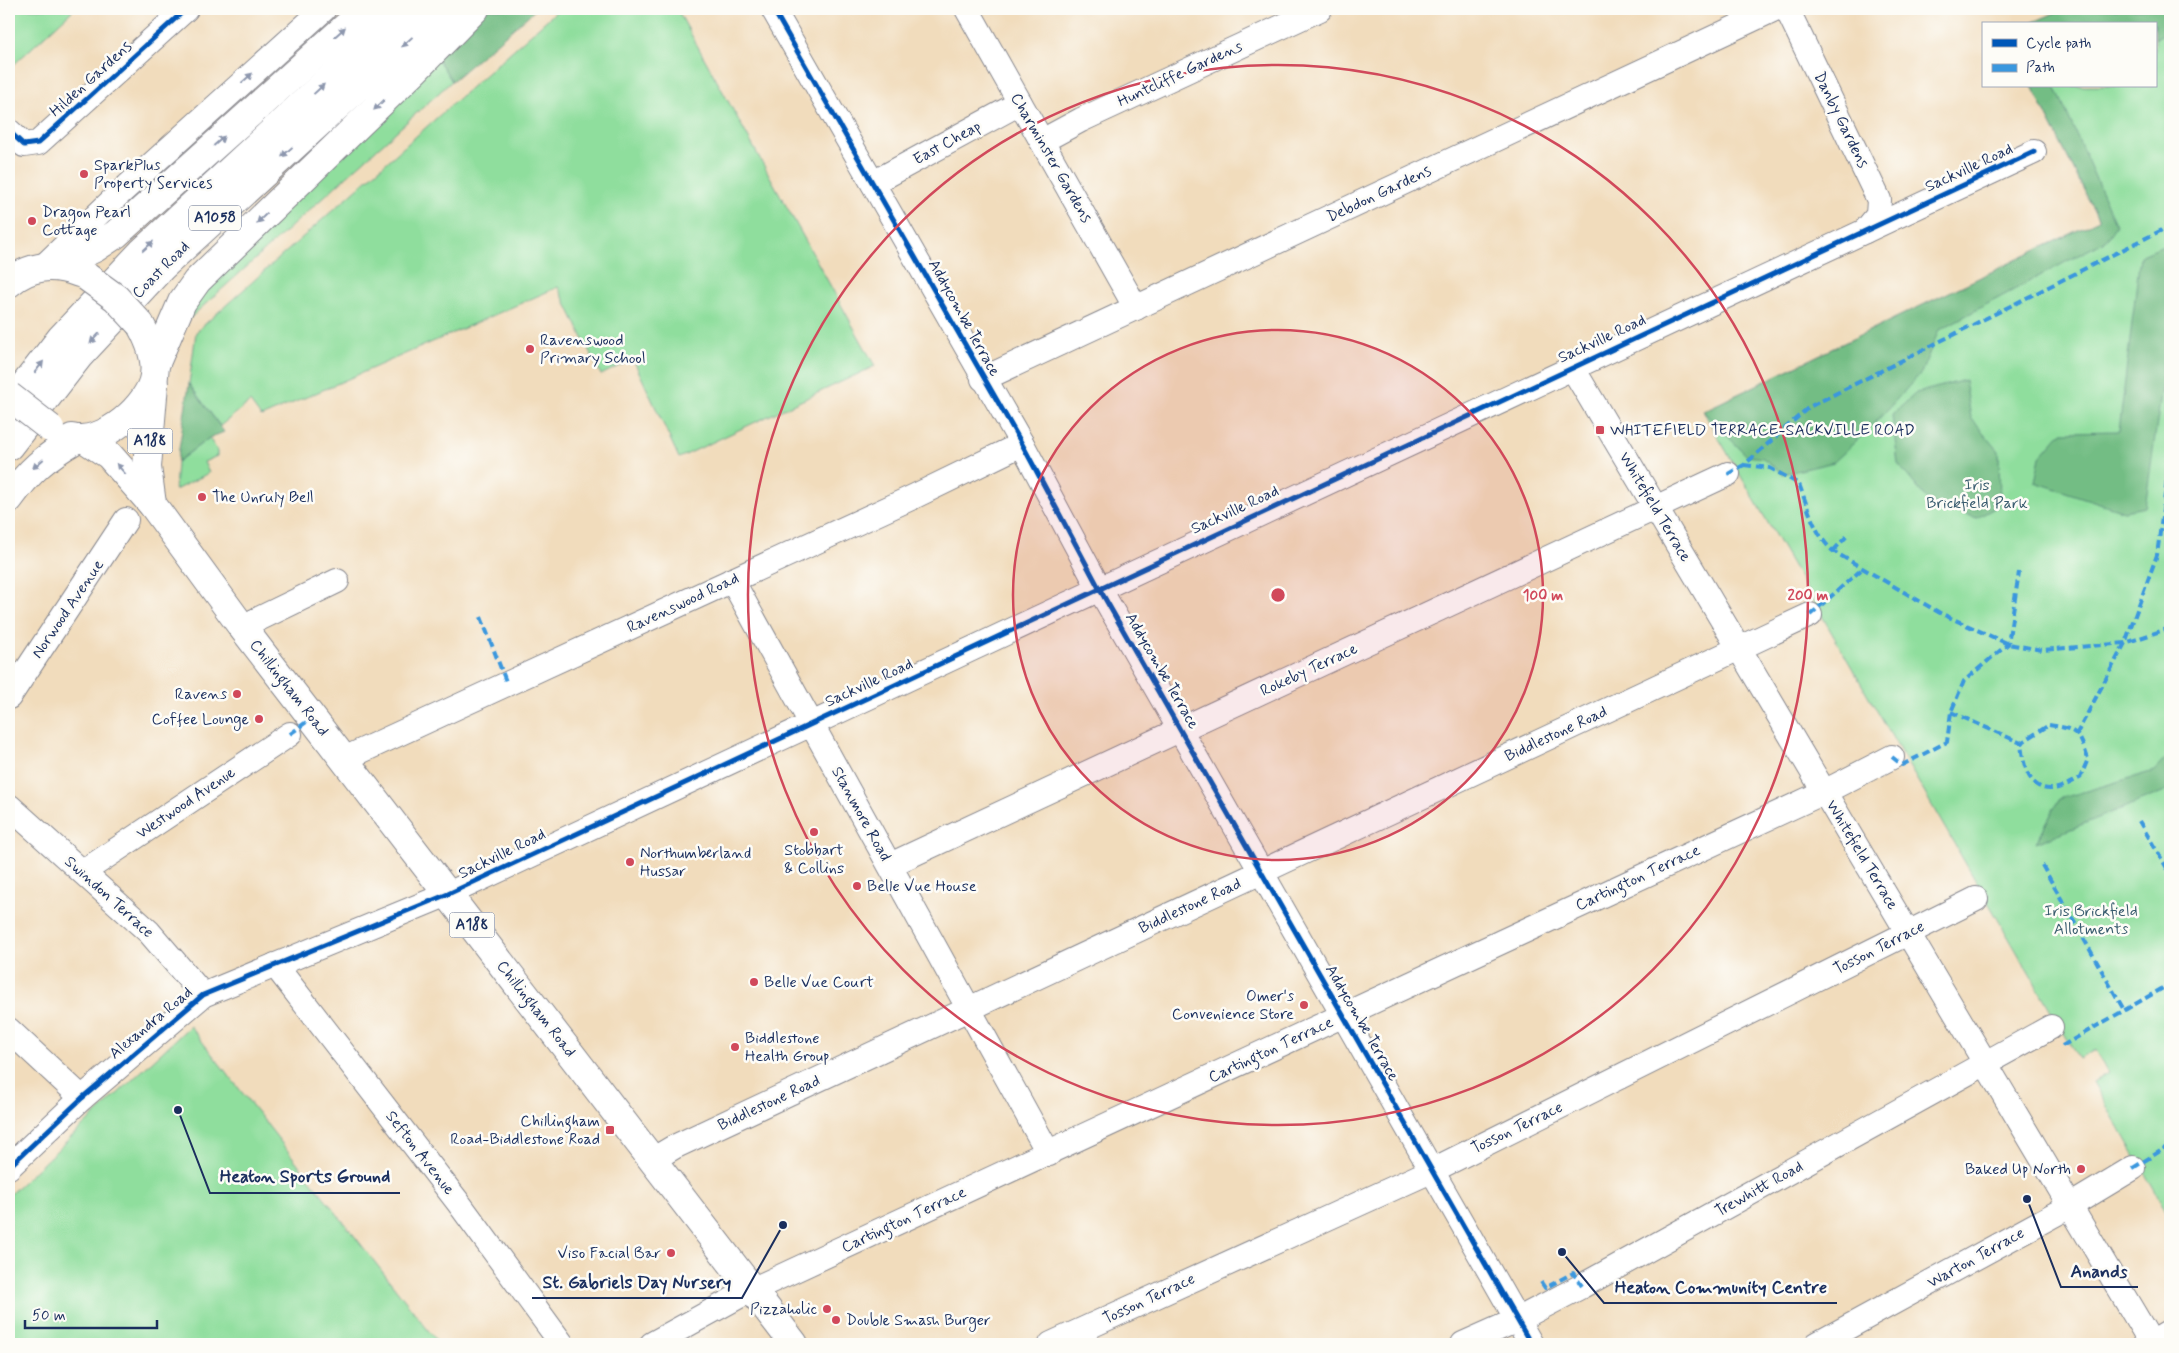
<svg xmlns="http://www.w3.org/2000/svg" width="2179" height="1353" font-family="Mynerve,sans-serif">
	<style>
		.green { fill: #8fde9d; stroke: #55867e }
		.forest { fill: #73bd84; stroke: #477671 }
		.lines { fill: none; stroke-linecap: round; stroke-linejoin: round }
		.minor-casing { stroke: #86868d; stroke-width: 26 }
		.major-casing { stroke: #86868d; stroke-width: 30 }
		.highway-casing { stroke: #86868d; stroke-width: 30 }
		.minor { stroke: #fff; stroke-width: 24 }
		.major { stroke: #fff; stroke-width: 28 }
		.highway { stroke: #fff; stroke-width: 28 }
		.major-bridge-casing { stroke: #86868d; stroke-width: 30; stroke-linecap: butt }
		.major-bridge { stroke: #fff; stroke-width: 28 }
		.quiet { stroke: #3a97de; stroke-width: 4; stroke-dasharray: 8 4; stroke-linecap: butt }
		.cycleway-casing { stroke: #fdfcf7; stroke-width: 8 }
		.cycleway { stroke: #0057b8; stroke-width: 5 }
		.oneway { fill: #8d97ae }
		.ring { fill: none; stroke: #d1495b; stroke-width: 2.5 }
		.poi-dot { fill: #d1495b; stroke: #fdfcf7; stroke-width: 2 }
		.labels { text-anchor: middle; dominant-baseline: central; stroke-width: 5; stroke-linejoin: round; paint-order: stroke }
		.shield { fill: #fdfcf7; stroke: #5f6c8c; stroke-width: 1 }
		.shield-label { font-size: 15px; font-weight: bold; fill: #1b2f5e }
		.street-label { font-size: 16px; fill: #1b2f5e; stroke: #fdfcf7 }
		.poi-label { font-size: 16px; fill: #1b2f5e; stroke: #fdfcf7; text-anchor: start }
		.park-label { font-size: 16px; fill: #385b6e; stroke: #fdfcf7 }
		.centre { fill: #d1495b; stroke: #fdfcf7; stroke-width: 2.5 }
		.ring-label { font-size: 15px; text-anchor: middle; font-weight: bold; fill: #d1495b; stroke: #fdfcf7; stroke-width: 5; stroke-linejoin: round; paint-order: stroke }
		.leader { fill: none; stroke: #1b2f5e; stroke-width: 2 }
		.callout-dot { fill: #1b2f5e; stroke: #fdfcf7; stroke-width: 2 }
		.callout-label { font-size: 18px; text-anchor: middle; font-weight: bold; fill: #1b2f5e; stroke: #fdfcf7; stroke-width: 5; stroke-linejoin: round; paint-order: stroke }
	</style>
	<rect width="100%" height="100%" fill="#fdfcf7"/>
	<filter id="ink" filterUnits="userSpaceOnUse"><feTurbulence type="fractalNoise" baseFrequency=".02" numOctaves="2"/><feDisplacementMap in="SourceGraphic" scale="10" xChannelSelector="R" yChannelSelector="G"/><feConvolveMatrix kernelMatrix="1 2 1 2 8 2 1 2 1" color-interpolation-filters="sRGB"/></filter>
	<filter id="wash" filterUnits="userSpaceOnUse"><feTurbulence type="fractalNoise" baseFrequency=".0096" numOctaves="4" result="noise"/><feDisplacementMap in="SourceGraphic" scale="20" xChannelSelector="R" yChannelSelector="G"/><feGaussianBlur stdDeviation="1.12" result="paint"/><feColorMatrix in="noise" values="0 0 0 0 0 0 0 0 0 0 0 0 0 0 0 0 0 1.4 0 .05"/><feComposite in="paint" operator="in"/></filter>
	<g filter="url(#wash)">
		<rect width="100%" height="100%" fill="#f1dcbc"/>
		<g class="green">
			<polygon points="9,9 74,9 9,69"/>
			<polygon points="559,9 677,9 875,366 679,458 633,359 601,375 558,287 261,417 250,402 220,426 189,384 196,332"/>
			<polygon points="2064,9 2170,9 2170,1218 2093,1082 2108,1073 2096,1050 2079,1059 1703,411 2099,220 2032,86 2155,86 2155,24 2029,24"/>
			<polygon points="437,58 452,81 179,328 187,309"/>
			<polygon points="209,438 217,450 217,456 204,462 209,473 175,490 177,462"/>
			<polygon points="190,1026 439,1344 9,1344 9,1195"/>
		</g>
		<g class="forest">
			<polygon points="485,9 536,9 452,81 437,58"/>
			<polygon points="2064,9 2170,9 2170,29 2155,39 2155,24 2029,24"/>
			<polygon points="2032,86 2055,86 2116,225 2105,241 1939,330 1921,373 1875,423 1834,462 1783,474 1763,458 1747,456 1703,411 2099,220"/>
			<polygon points="2170,243 2170,331 2145,507 2124,511 2035,482 2040,457 2062,432 2119,431 2140,256"/>
			<polygon points="1965,380 1971,418 1999,451 2000,505 1977,518 1930,503 1898,464 1892,415 1916,393"/>
			<polygon points="189,384 224,432 209,438 177,462"/>
			<polygon points="2170,754 2170,789 2036,843 2059,799 2154,771"/>
		</g>
	</g>
	<g filter="url(#ink)">
		<g class="lines">
			<defs>
				<g id="minor">
					<polyline points="773,9 1022,444 1099,588 1531,1344"/>
					<polyline points="967,9 1136,308"/>
					<polyline points="1787,9 1879,200 1878,215 1865,231"/>
					<polyline points="9,131 24,145 38,143 186,9"/>
					<polyline points="1042,141 1081,120 1320,9"/>
					<polyline points="873,183 1020,103"/>
					<polyline points="44,266 119,194 324,9"/>
					<polyline points="1572,367 2152,1344"/>
					<polyline points="983,379 1775,9"/>
					<polyline points="732,580 1049,1154"/>
					<polyline points="242,627 337,581"/>
					<polyline points="9,697 126,520"/>
					<polyline points="344,759 913,497 1022,444"/>
					<polyline points="9,806 149,932 203,995"/>
					<polyline points="890,865 1728,474"/>
					<polyline points="83,872 290,734"/>
					<polyline points="275,965 458,1202 562,1344"/>
					<polyline points="9,1030 82,1098"/>
					<polyline points="652,1160 674,1147 1810,615"/>
					<polyline points="9,1167 82,1098 203,995 448,894 2034,152"/>
					<polyline points="652,1344 741,1295 1824,792 1892,757"/>
					<polyline points="1051,1344 1431,1171 1976,899"/>
					<polyline points="1463,1344 1517,1320 1582,1286 2051,1027"/>
					<polyline points="1817,1344 2070,1206 2133,1168"/>
					<polyline points="2150,1344 2170,1332"/>
				</g>
				<g id="major">
					<path d="M 9,283 C 30,265 53,263 79,273"/>
					<path d="M 72,438 C 103,446 150,405 154,376 C 157,358 149,340 140,324"/>
					<polyline points="85,439 109,455 152,504 242,627 794,1344"/>
					<polyline points="152,504 147,467 154,384"/>
				</g>
				<g id="highway">
					<polyline points="57,266 95,248 116,234 366,9"/>
					<polyline points="155,365 182,302 197,281 415,70 475,9"/>
					<polyline points="9,405 61,338 142,252 405,9"/>
					<polyline points="9,446 79,356 162,267 443,9"/>
					<path d="M 9,499 C 30,470 44,458 76,439"/>
				</g>
			</defs>
			<use href="#minor" class="minor-casing"/>
			<use href="#major" class="major-casing"/>
			<use href="#highway" class="highway-casing"/>
			<use href="#minor" class="minor"/>
			<use href="#major" class="major"/>
			<use href="#highway" class="highway"/>
			<defs>
				<g id="major-bridge">
					<polyline points="87,277 116,298 140,324"/>
					<polyline points="9,396 50,428"/>
				</g>
			</defs>
			<use href="#major-bridge" class="major-bridge-casing"/>
			<use href="#major-bridge" class="major-bridge"/>
			<g class="quiet">
				<path d="M 1744,465 L 1770,468 L 1799,484 C 1808,507 1814,534 1833,551 L 1940,613 L 2008,644 L 2042,650 L 2125,643 L 2170,628"/>
				<polyline points="1728,474 1744,465 1809,407 2170,226"/>
				<polyline points="1833,551 1847,536"/>
				<polyline points="1810,615 1862,569"/>
				<polyline points="481,617 507,684"/>
				<polyline points="1951,712 2021,743"/>
				<path d="M 2049,725 C 2077,729 2079,732 2088,759 L 2080,778 C 2073,781 2066,786 2058,788 C 2029,795 2023,765 2021,743 Z"/>
				<polyline points="290,734 312,718"/>
				<polyline points="2076,735 2125,643 2157,555 2170,457"/>
				<polyline points="1892,757 1902,765 1947,742 1951,712 1964,681 2008,644 2019,572"/>
				<polyline points="2139,821 2170,873"/>
				<polyline points="2042,865 2124,1010"/>
				<polyline points="2062,1046 2170,984"/>
				<polyline points="2133,1168 2170,1145"/>
				<polyline points="1541,1282 1545,1288 1573,1273 1582,1286"/>
			</g>
			<defs>
				<g id="cycleway">
					<polyline points="773,9 1022,444 1099,588 1531,1344"/>
					<polyline points="9,131 24,145 38,143 186,9"/>
					<polyline points="9,1167 82,1098 203,995 448,894 2034,152"/>
				</g>
			</defs>
			<use href="#cycleway" class="cycleway-casing"/>
			<use href="#cycleway" class="cycleway"/>
		</g>
		<defs><path id="oneway-solid" d="M-6-.8H1V-3.2L6.5 0L1 3.2V.8H-6Z" transform="scale(1.25)"/></defs>
		<g class="oneway">
			<use href="#oneway-solid" transform="translate(340 32) rotate(-42)"/>
			<use href="#oneway-solid" transform="translate(407 42) rotate(137)"/>
			<use href="#oneway-solid" transform="translate(247 78) rotate(-42)"/>
			<use href="#oneway-solid" transform="translate(319 89) rotate(-43)"/>
			<use href="#oneway-solid" transform="translate(379 105) rotate(136)"/>
			<use href="#oneway-solid" transform="translate(219 141) rotate(-42)"/>
			<use href="#oneway-solid" transform="translate(287 152) rotate(137)"/>
			<use href="#oneway-solid" transform="translate(262 218) rotate(136)"/>
			<use href="#oneway-solid" transform="translate(148 246) rotate(-43)"/>
			<use href="#oneway-solid" transform="translate(95 338) rotate(133)"/>
			<use href="#oneway-solid" transform="translate(39 367) rotate(-52)"/>
			<use href="#oneway-solid" transform="translate(38 464) rotate(139)"/>
			<use href="#oneway-solid" transform="translate(121 469) rotate(-131)"/>
		</g>
	</g>
	<circle cx="1278" cy="595" r="265" fill="#d1495b" fill-opacity=".12"/>
	<g class="ring">
		<circle cx="1278" cy="595" r="265"/>
		<circle cx="1278" cy="595" r="530"/>
	</g>
	<g class="poi-dot">
		<circle cx="84" cy="174" r="5"/>
		<circle cx="32" cy="221" r="5"/>
		<circle cx="530" cy="349" r="5"/>
		<rect x="1595" y="425" width="10" height="10" rx="2.5"/>
		<circle cx="202" cy="497" r="5"/>
		<circle cx="237" cy="694" r="5"/>
		<circle cx="259" cy="719" r="5"/>
		<circle cx="814" cy="832" r="5"/>
		<circle cx="630" cy="862" r="5"/>
		<circle cx="857" cy="886" r="5"/>
		<circle cx="754" cy="982" r="5"/>
		<circle cx="1304" cy="1005" r="5"/>
		<circle cx="735" cy="1047" r="5"/>
		<rect x="605" y="1125" width="10" height="10" rx="2.5"/>
		<circle cx="2081" cy="1169" r="5"/>
		<circle cx="671" cy="1253" r="5"/>
		<circle cx="827" cy="1309" r="5"/>
		<circle cx="836" cy="1320" r="5"/>
	</g>
	<g class="labels">
		<g class="shield">
			<rect x="189" y="205.5" width="52" height="25" rx="4"/>
			<rect x="127.5" y="428.5" width="45" height="25" rx="4"/>
			<rect x="449.5" y="912.5" width="45" height="25" rx="4"/>
		</g>
		<g class="shield-label">
			<text x="215" y="218">A1058</text>
			<text x="150" y="441">A188</text>
			<text x="472" y="925">A188</text>
		</g>
		<g class="street-label">
			<text transform="translate(1180 74) rotate(-25)">Huntcliffe Gardens</text>
			<text transform="translate(91 79) rotate(-42)">Hilden Gardens</text>
			<text transform="translate(1841 120) rotate(64)">Danby Gardens</text>
			<text transform="translate(947 143) rotate(-29)">East Cheap</text>
			<text transform="translate(1051 158) rotate(60)">Charminster Gardens</text>
			<text transform="translate(1969 168) rotate(-25)">Sackville Road</text>
			<text transform="translate(1379 194) rotate(-25)">Debdon Gardens</text>
			<text transform="translate(161 270) rotate(-45)">Coast Road</text>
			<text transform="translate(964 318) rotate(61)">Addycombe Terrace</text>
			<text transform="translate(1602 339) rotate(-25)">Sackville Road</text>
			<text transform="translate(1655 507) rotate(59)">Whitefield Terrace</text>
			<text transform="translate(1235 510) rotate(-25)">Sackville Road</text>
			<text transform="translate(683 603) rotate(-25)">Ravenswood Road</text>
			<text transform="translate(68 609) rotate(-56)">Norwood Avenue</text>
			<text transform="translate(1309 670) rotate(-25)">Rokeby Terrace</text>
			<text transform="translate(1162 671) rotate(60)">Addycombe Terrace</text>
			<text transform="translate(869 683) rotate(-25)">Sackville Road</text>
			<text transform="translate(289 688) rotate(52)">Chillingham Road</text>
			<text transform="translate(1556 734) rotate(-25)">Biddlestone Road</text>
			<text transform="translate(186 803) rotate(-34)">Westwood Avenue</text>
			<text transform="translate(861 814) rotate(61)">Stanmore Road</text>
			<text transform="translate(502 854) rotate(-26)">Sackville Road</text>
			<text transform="translate(1862 855) rotate(59)">Whitefield Terrace</text>
			<text transform="translate(1638 878) rotate(-25)">Cartington Terrace</text>
			<text transform="translate(109 897) rotate(42)">Swindon Terrace</text>
			<text transform="translate(1190 906) rotate(-25)">Biddlestone Road</text>
			<text transform="translate(1879 948) rotate(-27)">Tosson Terrace</text>
			<text transform="translate(536 1009) rotate(52)">Chillingham Road</text>
			<text transform="translate(151 1023) rotate(-40)">Alexandra Road</text>
			<text transform="translate(1362 1023) rotate(60)">Addycombe Terrace</text>
			<text transform="translate(1271 1050) rotate(-25)">Cartington Terrace</text>
			<text transform="translate(769 1103) rotate(-25)">Biddlestone Road</text>
			<text transform="translate(1517 1128) rotate(-26)">Tosson Terrace</text>
			<text transform="translate(420 1153) rotate(52)">Sefton Avenue</text>
			<text transform="translate(1759 1189) rotate(-29)">Trewhitt Road</text>
			<text transform="translate(904 1220) rotate(-25)">Cartington Terrace</text>
			<text transform="translate(1976 1258) rotate(-29)">Warton Terrace</text>
			<text transform="translate(1149 1299) rotate(-25)">Tosson Terrace</text>
		</g>
		<g class="poi-label">
			<text x="94" y="165">SparkPlus<tspan x="94" dy="18">Property Services</tspan></text>
			<text x="42" y="212">Dragon Pearl<tspan x="42" dy="18">Cottage</tspan></text>
			<text x="540" y="340">Ravenswood<tspan x="540" dy="18">Primary School</tspan></text>
			<text x="1610" y="430">WHITEFIELD TERRACE-SACKVILLE ROAD</text>
			<text x="212" y="497">The Unruly Bell</text>
			<text x="227" y="694" text-anchor="end">Ravens</text>
			<text x="249" y="719" text-anchor="end">Coffee Lounge</text>
			<text x="814" y="850" text-anchor="middle">Stobbart<tspan x="814" dy="18">&amp; Collins</tspan></text>
			<text x="640" y="853">Northumberland<tspan x="640" dy="18">Hussar</tspan></text>
			<text x="867" y="886">Belle Vue House</text>
			<text x="764" y="982">Belle Vue Court</text>
			<text x="1294" y="996" text-anchor="end">Omer's<tspan x="1294" dy="18">Convenience Store</tspan></text>
			<text x="745" y="1038">Biddlestone<tspan x="745" dy="18">Health Group</tspan></text>
			<text x="600" y="1121" text-anchor="end">Chillingham<tspan x="600" dy="18">Road-Biddlestone Road</tspan></text>
			<text x="2071" y="1169" text-anchor="end">Baked Up North</text>
			<text x="661" y="1253" text-anchor="end">Viso Facial Bar</text>
			<text x="817" y="1309" text-anchor="end">Pizzaholic</text>
			<text x="846" y="1320">Double Smash Burger</text>
		</g>
		<g class="park-label">
			<text x="1977" y="485">Iris<tspan x="1977" dy="18">Brickfield Park</tspan></text>
			<text x="2091" y="911">Iris Brickfield<tspan x="2091" dy="18">Allotments</tspan></text>
		</g>
	</g>
	<circle cx="1278" cy="595" r="8" class="centre"/>
	<g class="ring-label">
		<text x="1543" y="600">100 m</text>
		<text x="1808" y="600">200 m</text>
	</g>
	<path class="leader" d="M178 1110L210 1193H400M2027 1199L2061 1287H2138M783 1225L742 1298H532M1562 1252L1604 1303H1837"/>
	<g class="callout-dot">
		<circle cx="178" cy="1110" r="5"/>
		<circle cx="2027" cy="1199" r="5"/>
		<circle cx="783" cy="1225" r="5"/>
		<circle cx="1562" cy="1252" r="5"/>
	</g>
	<g class="callout-label">
		<text x="305" y="1182">Heaton Sports Ground</text>
		<text x="2099" y="1277">Anands</text>
		<text x="637" y="1288">St. Gabriels Day Nursery</text>
		<text x="1721" y="1293">Heaton Community Centre</text>
	</g>
	<rect width="2179" height="1353" fill="none" stroke="#fdfcf7" stroke-width="30"/>
	<rect x="1982" y="22" width="175" height="65" fill="#fdfcf7" stroke="#a3aaba"/>
	<rect x="1992" y="39" width="25" height="8" fill="#0057b8" stroke="#a3aaba"/>
	<text x="2026" y="48" font-size="15" fill="#1b2f5e">Cycle path</text>
	<rect x="1992" y="64" width="25" height="8" fill="#3a97de" stroke="#a3aaba"/>
	<text x="2026" y="72" font-size="15" fill="#1b2f5e">Path</text>
	<path d="M25 1320v8h132v-8" fill="none" stroke="#1b2f5e" stroke-width="2.5"/>
	<text x="32" y="1320" font-size="15" fill="#1b2f5e" stroke="#fdfcf7" stroke-width="4" paint-order="stroke">50 m</text>
</svg>
